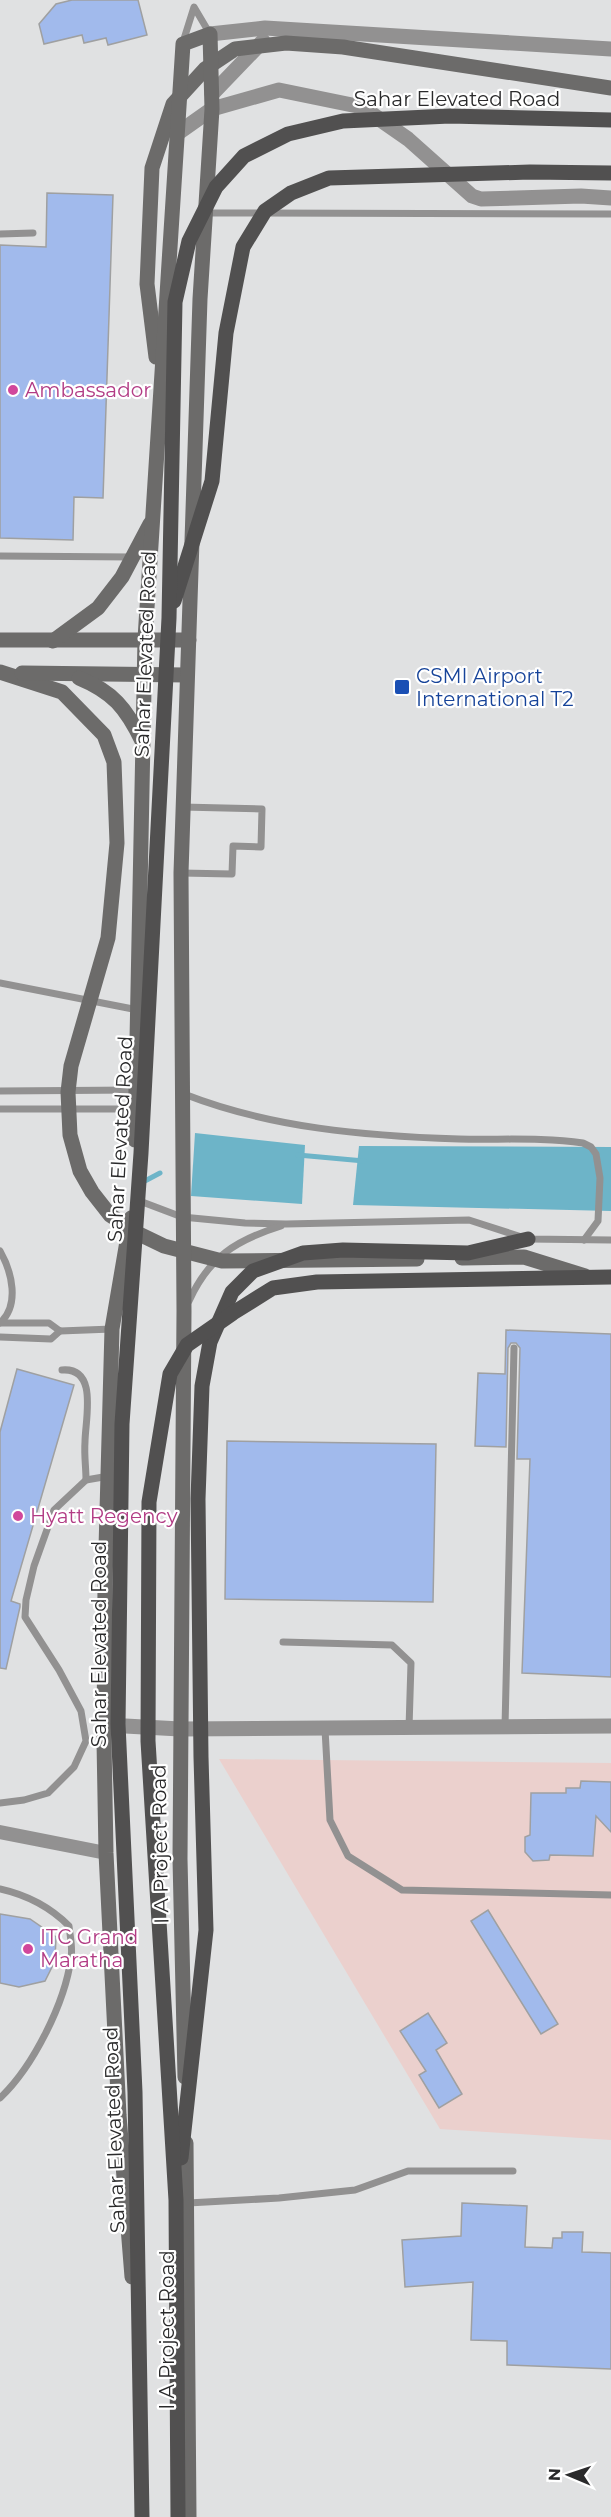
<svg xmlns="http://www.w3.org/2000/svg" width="611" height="2517" font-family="Montserrat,sans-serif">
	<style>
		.industrial { fill: #ebd0cd }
		.water { fill: #6db4c8 }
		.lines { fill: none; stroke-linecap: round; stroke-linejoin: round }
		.stream { stroke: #6db4c8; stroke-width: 5 }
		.building { fill: #a1baec; stroke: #9fa0a1; stroke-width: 1.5 }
		.service { stroke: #929191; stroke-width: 7 }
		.minor { stroke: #929191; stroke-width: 14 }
		.tertiary { stroke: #929191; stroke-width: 15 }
		.secondary { stroke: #6c6b6a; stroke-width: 15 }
		.primary { stroke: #515050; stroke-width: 15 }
		.hotel-dot { fill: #d1479c; stroke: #fff; stroke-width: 2 }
		.transit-dot { fill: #1a4fb4; stroke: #fff; stroke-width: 2 }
		.labels { text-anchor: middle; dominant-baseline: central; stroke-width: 4.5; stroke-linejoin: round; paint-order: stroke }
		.street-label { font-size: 20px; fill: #2a2a2b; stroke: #fff }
		.hotel-label { font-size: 20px; fill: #b23c85; stroke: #fff; text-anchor: start }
		.transit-label { font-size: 20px; fill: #164399; stroke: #fff; text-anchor: start }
	</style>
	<rect width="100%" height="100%" fill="#e0e1e2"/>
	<polygon class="industrial" points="219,1759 611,1763 611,2140 440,2129"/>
	<g class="water">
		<polygon points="195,1133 305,1145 302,1204 191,1196"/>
		<polygon points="359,1146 611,1147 611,1211 353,1205"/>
	</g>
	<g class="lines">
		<g class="stream">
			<polyline points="298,1155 364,1161"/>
			<polyline points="143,1182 160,1173"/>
		</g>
	</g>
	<g class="building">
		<polygon points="72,0 138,0 147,35 108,45 106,38 84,43 82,35 44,44 39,24 56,4"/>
		<polygon points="47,193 113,195 103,498 74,497 73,540 0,538 0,245 46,247"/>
		<polygon points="506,1330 611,1334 611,1677 522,1673 530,1459 517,1459 520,1348 516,1343 511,1343 508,1348 506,1447 475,1446 478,1373 505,1374"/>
		<polygon points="17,1369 74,1385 11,1601 20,1604 20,1607 6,1669 0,1668 0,1432"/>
		<polygon points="227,1441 436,1444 433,1602 225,1599"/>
		<polygon points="581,1781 611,1782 611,1832 596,1816 593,1856 550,1855 549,1860 533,1861 525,1852 525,1837 530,1835 531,1793 566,1793 566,1788 580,1788"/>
		<polygon points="488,1910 558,2024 541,2034 471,1921"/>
		<polygon points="0,1914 30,1919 56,1937 55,1961 45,1981 19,1987 0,1983"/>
		<polygon points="428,2013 447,2043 436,2050 462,2094 439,2108 419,2075 426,2071 400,2031"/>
		<polygon points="462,2203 527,2206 525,2247 552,2248 553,2238 562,2238 562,2232 583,2232 582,2252 611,2253 611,2369 507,2365 507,2341 471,2340 473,2282 405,2287 402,2240 461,2236"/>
	</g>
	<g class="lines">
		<g class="service">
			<polyline points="183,42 194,7 210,34"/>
			<polyline points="206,213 611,214"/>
			<polyline points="0,234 33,233"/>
			<polyline points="0,556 133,557"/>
			<polyline points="181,873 232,874 233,846 261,847 262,809 182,807"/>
			<polyline points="0,983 138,1010"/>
			<polyline points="0,1091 135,1090"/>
			<path d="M 184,1094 C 271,1128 365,1136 459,1139 C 500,1140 543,1137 583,1143 L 591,1147 L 596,1154 L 600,1178 L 598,1221 L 584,1240"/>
			<polyline points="0,1109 135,1109"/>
			<polyline points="137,1200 182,1217 245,1223 286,1224 469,1220 528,1239 611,1240"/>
			<path d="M 0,1251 C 12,1272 20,1305 0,1323"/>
			<path d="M 189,1301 C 209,1257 236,1240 281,1226"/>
			<polyline points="1,1323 49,1323 60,1331 112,1329"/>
			<polyline points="0,1337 51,1339 60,1331"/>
			<path d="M 62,1370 C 99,1367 85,1420 85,1442 C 84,1455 86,1467 86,1480"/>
			<polyline points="283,1642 392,1645 411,1663 409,1728"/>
			<polyline points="505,1727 514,1348"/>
			<polyline points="325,1729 330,1820 348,1856 402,1890 611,1895"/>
			<polyline points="0,1803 24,1800 48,1793 74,1767 86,1741 81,1711 59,1670 25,1617 26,1600 34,1566 54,1510 86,1480 109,1476"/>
			<path d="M 0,1889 C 27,1895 50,1907 69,1926 C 70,1936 73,1948 71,1958 C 65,2003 33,2067 0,2098"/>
			<polyline points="188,2203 279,2198 355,2190 408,2171 513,2171"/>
		</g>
		<polyline class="minor" points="0,1832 106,1853"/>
		<g class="tertiary">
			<polyline points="210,34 265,28 611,49"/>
			<polyline points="212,94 263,41"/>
			<polyline points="178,133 212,109 279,90 362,107 408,139 472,196 481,199 581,196 611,198"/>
			<polyline points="107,1725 180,1729 611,1726"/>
		</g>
		<g class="secondary">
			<polyline points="156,357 147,284 152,168 173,104 205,69 235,49 286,43 343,47 611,88"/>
			<polyline points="0,640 189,640"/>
			<polyline points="53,641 98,608 122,577 150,524"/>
			<polyline points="0,672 62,692 104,735 114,762 117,843 108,938 71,1066 68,1092 70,1135 80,1171 92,1192 110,1215 137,1233 164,1246 222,1261 417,1259"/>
			<polyline points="22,673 187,675"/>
			<path d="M 79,678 C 113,692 126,708 142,741"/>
			<polyline points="135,1140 145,639 183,44 210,34 212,109 200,299 181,873 184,1311 180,1859 185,2077"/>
			<polyline points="131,1218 112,1329 105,1584 104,1741 106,1853 119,2115 132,2277"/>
			<polyline points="462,1258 524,1257 585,1276"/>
			<polyline points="186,2143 189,2517"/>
		</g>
		<g class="primary">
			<polyline points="174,601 212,481 226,333 243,247 265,211 291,193 329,178 530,172 611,173"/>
			<polyline points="181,2158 206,1930 201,1757 198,1499 202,1386 210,1342 232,1292 253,1271 303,1253 343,1250 468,1253 528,1239"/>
			<polyline points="142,2517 135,2092 118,1724 122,1424 141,1153 169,618 175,302 189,241 216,187 244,156 288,134 343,121 450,116 611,120"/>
			<polyline points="178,2517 176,2200 148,1741 149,1502 170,1374 187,1345 233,1313 273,1288 317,1282 611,1277"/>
		</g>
	</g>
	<g class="hotel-dot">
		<circle cx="13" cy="390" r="6"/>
		<circle cx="18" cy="1516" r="6"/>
		<circle cx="28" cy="1949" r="6"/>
	</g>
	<rect class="transit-dot" x="394" y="679" width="16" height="16" rx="3"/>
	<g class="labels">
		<g class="street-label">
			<text x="457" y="99">Sahar Elevated Road</text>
			<text transform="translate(145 654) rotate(-88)">Sahar Elevated Road</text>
			<text transform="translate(120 1139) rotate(-87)">Sahar Elevated Road</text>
			<text transform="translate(99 1644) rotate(-90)">Sahar Elevated Road</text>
			<text transform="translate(160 1844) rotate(-91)">I A Project Road</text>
			<text transform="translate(114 2130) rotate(-92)">Sahar Elevated Road</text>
			<text transform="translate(167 2330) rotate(-90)">I A Project Road</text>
		</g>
		<g class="hotel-label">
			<text x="25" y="390">Ambassador</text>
			<text x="30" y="1516">Hyatt Regency</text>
			<text x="40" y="1937">ITC Grand<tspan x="40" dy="23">Maratha</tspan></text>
		</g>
		<g class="transit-label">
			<text x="416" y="676">CSMI Airport<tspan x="416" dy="23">International T2</tspan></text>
		</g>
	</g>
	<g transform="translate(569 2475) rotate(272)" stroke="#ffffff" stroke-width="4.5" paint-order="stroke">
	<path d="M0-4.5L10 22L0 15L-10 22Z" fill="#2a2a2b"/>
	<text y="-9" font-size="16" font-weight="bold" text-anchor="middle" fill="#2a2a2b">N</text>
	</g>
</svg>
